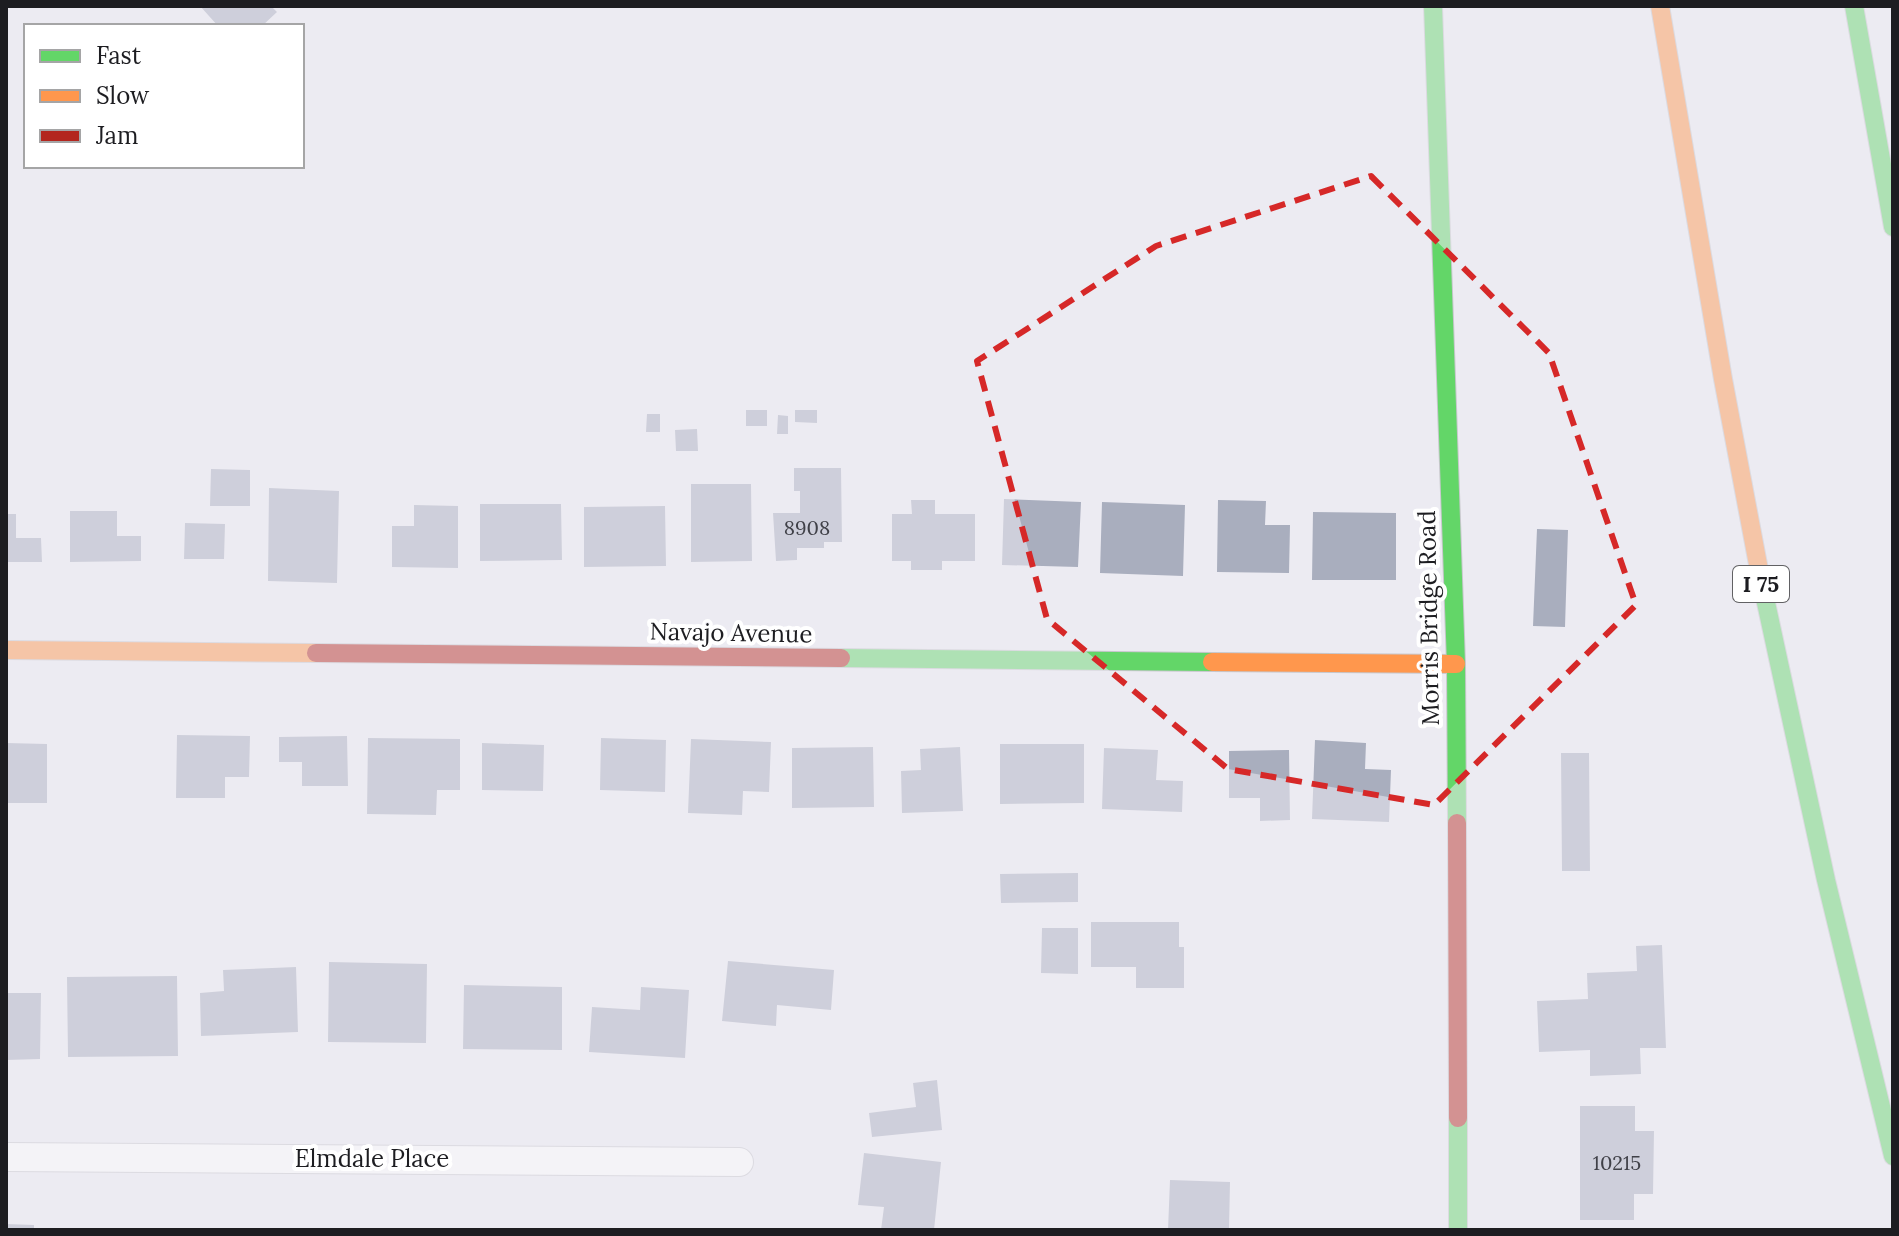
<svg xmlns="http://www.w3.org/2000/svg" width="1899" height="1236" font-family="Lora,serif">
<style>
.building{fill:#a9aebe}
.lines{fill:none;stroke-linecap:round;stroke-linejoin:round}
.street-casing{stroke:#c7c7cc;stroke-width:30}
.fast-casing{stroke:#c7c7cc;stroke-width:20}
.slow-casing{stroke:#c7c7cc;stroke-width:20}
.jam-casing{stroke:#c7c7cc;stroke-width:20}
.street{stroke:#fcfcfd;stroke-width:28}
.fast{stroke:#63d668;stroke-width:18}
.slow{stroke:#ff974d;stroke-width:18}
.jam{stroke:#b3261e;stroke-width:18}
.marked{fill:none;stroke:#d62828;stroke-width:6;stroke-dasharray:16 10;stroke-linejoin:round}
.labels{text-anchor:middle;stroke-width:8;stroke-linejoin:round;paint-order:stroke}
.number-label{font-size:20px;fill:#404148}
.shield{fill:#fff;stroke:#616164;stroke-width:2}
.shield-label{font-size:22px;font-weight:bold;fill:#1d1d21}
.street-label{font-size:24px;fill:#1d1d21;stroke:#fff}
</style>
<rect width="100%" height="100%" fill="#ecebf2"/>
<path class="building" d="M200 6H271L277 12 262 26H218Z
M746 410H767V426H746Z
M795 410H817V423L795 422Z
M647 414H660V432H646Z
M778 415 788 416V434H777Z
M697 429 698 451H676L675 430Z
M794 468H841L842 542H824V548H797V560L776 561 773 513H800V491H794Z
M211 469 250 470V506H210Z
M691 484H751L752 561 691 562Z
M269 488 339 491 337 583 268 581Z
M1004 499 1081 502 1078 567 1002 565Z
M911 500H935V514H975V561H942V570H911V561H892V514H912Z
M1218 500 1266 501 1265 525H1290L1289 573 1217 572Z
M1102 502 1185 505 1183 576 1100 573Z
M480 504H561L562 560 480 561Z
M414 505 458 506V568L392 567V526H414Z
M665 506 666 566 584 567V507Z
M70 511H117V536H141V561L70 562Z
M1313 512 1396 513V580H1312Z
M6 514H16V538H41L42 562H6Z
M185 523 225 524 224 559H184Z
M1537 529 1568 530 1565 627 1533 626Z
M177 735 250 736 249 777H225V798H176Z
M347 736 348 786H302V762H279V737Z
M368 738 460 739V790H437L436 815 367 814Z
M601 738 666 740 665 792 600 790Z
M691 739 771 742 769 792 743 791 742 815 688 813Z
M1315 740 1366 743 1365 769 1391 770 1389 822 1312 819Z
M6 743 47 744V803H6Z
M482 743 544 745 543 791 482 790Z
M1000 744H1084V803L1000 804Z
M873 747 874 807 792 808V748Z
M960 747 963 811 902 813 901 771 921 770 920 749Z
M1104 748 1158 750 1156 780 1183 781 1182 812 1102 809Z
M1289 750 1290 820 1260 821V798H1229V751Z
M1561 753H1589L1590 871H1562Z
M1078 873V902L1001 903 1000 874Z
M1091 922H1179V947H1184V988H1136V967H1091Z
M1042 928H1078V974L1041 973Z
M1662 945 1666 1048H1640L1641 1074 1590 1076V1050L1539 1052 1537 1001 1588 999 1587 973 1637 971 1636 946Z
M728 961 834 970 831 1010 777 1005 776 1026 722 1021Z
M329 962 427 964 426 1043 328 1042Z
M296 967 298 1032 201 1036 200 993 224 991 223 970Z
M177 976 178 1056 68 1057 67 977Z
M464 985 562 987V1050L463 1049Z
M641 987 689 990 685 1058 589 1052 592 1007 640 1010Z
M6 993H41L40 1059 6 1060Z
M937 1080 942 1130 872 1137 869 1113 916 1107 913 1083Z
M1580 1106H1635V1131H1654L1653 1194H1634V1220H1580Z
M864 1153 941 1162 934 1230H881L884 1207 858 1205Z
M1170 1180 1230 1182 1229 1230H1168Z
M6 1224 34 1225V1230H6Z"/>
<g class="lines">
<defs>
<path id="street" d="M6 1157 739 1162"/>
<path id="fast" d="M1433 6 1456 664 1457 823
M1854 6 1893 227
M1760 575 1826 880 1893 1156
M841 658 1212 662
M1458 1118V1230"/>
<path id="slow" d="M1660 6 1723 379 1760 575
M6 650 316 653
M1212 662 1456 664"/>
<path id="jam" d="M316 653 841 658
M1457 823 1458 1118"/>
</defs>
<use href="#street" class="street-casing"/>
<use href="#fast" class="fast-casing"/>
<use href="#slow" class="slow-casing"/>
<use href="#jam" class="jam-casing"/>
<use href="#street" class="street"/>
<use href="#fast" class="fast"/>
<use href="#slow" class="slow"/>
<use href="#jam" class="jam"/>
</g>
<path d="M0 0H1899V1236H0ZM1371 176 1549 353 1636 605 1434 805 1228 769 1047 619 977 361 1156 246Z" fill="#ecebf2" fill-opacity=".55" fill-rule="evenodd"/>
<path class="marked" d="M1371 176 1549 353 1636 605 1434 805 1228 769 1047 619 977 361 1156 246Z"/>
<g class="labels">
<g class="number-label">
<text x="807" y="535">8908</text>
<text x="1617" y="1170">10215</text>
</g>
<rect class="shield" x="1733" y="566" width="56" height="36" rx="6"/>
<g class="shield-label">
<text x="1761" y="592">I 75</text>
</g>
<g class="street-label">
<text transform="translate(1429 618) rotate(-91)" y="8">Morris Bridge Road</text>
<text transform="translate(731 633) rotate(1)" y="8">Navajo Avenue</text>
<text x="372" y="1167">Elmdale Place</text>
</g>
</g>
<rect width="1899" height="1236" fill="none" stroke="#1d1d21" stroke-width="16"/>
<rect x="24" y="24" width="280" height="144" fill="#ffffff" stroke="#a5a5a6" stroke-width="2"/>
<rect x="40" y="50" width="40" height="12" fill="#63d668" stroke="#a5a5a6" stroke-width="2"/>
<text x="96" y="64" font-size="24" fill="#1d1d21">Fast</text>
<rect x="40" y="90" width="40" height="12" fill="#ff974d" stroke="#a5a5a6" stroke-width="2"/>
<text x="96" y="104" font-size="24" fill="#1d1d21">Slow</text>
<rect x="40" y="130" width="40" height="12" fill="#b3261e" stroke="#a5a5a6" stroke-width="2"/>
<text x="96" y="144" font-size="24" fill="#1d1d21">Jam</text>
</svg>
